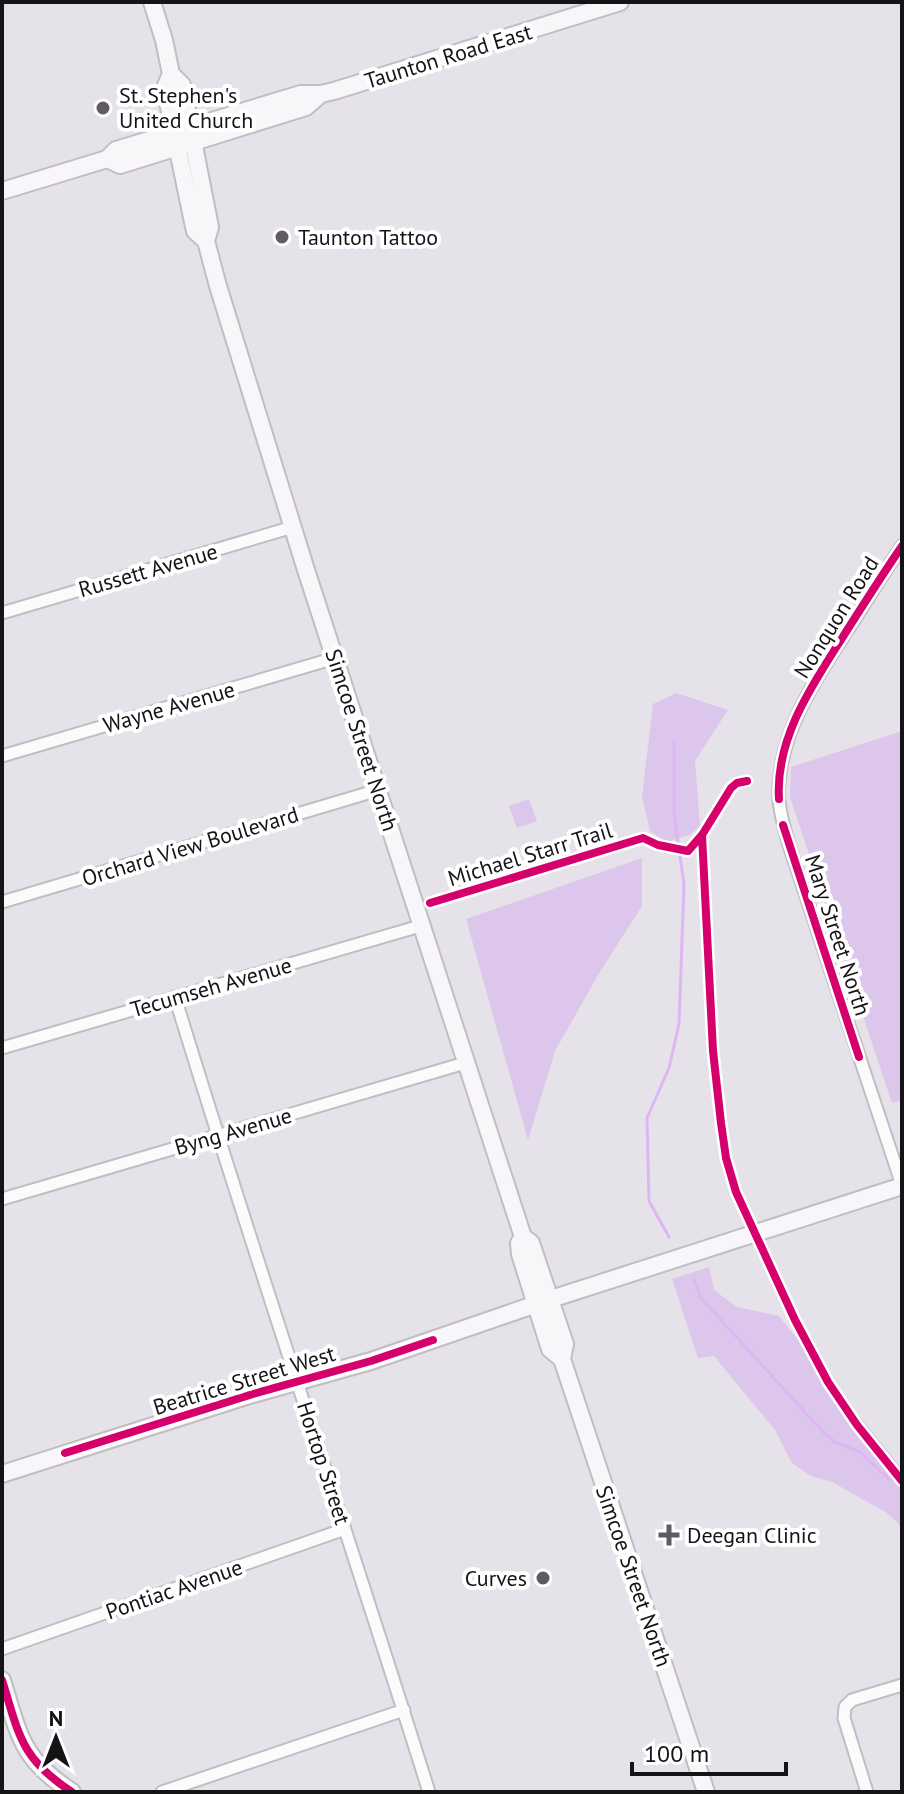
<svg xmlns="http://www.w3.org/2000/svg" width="904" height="1794" font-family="'PT Sans',sans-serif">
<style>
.green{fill:#dcc6eb}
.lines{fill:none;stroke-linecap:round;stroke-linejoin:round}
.stream{stroke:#dcb7f3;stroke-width:3}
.street-casing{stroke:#c1bec3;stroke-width:15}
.secondary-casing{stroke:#c1bec3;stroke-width:20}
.street{stroke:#fbfbfc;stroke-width:11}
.secondary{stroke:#f8f6f9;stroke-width:16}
.cycleway-casing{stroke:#fff;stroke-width:13}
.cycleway{stroke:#d6006c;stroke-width:8}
.poi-dot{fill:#5f5b60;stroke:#fff;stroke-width:3}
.labels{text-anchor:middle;stroke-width:8;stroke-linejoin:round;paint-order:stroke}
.street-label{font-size:22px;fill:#161317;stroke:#fff}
.poi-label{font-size:22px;fill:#161317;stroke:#fff;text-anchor:start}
</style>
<rect width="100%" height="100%" fill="#e6e2e9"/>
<path class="green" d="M676 693 728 710 695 761 700 826 689 835 667 842 650 831 642 797 653 704Z
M902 731V1100L892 1103 790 797 791 767Z
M529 799 537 821 517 828 509 806Z
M642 858V906L598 975 555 1051 528 1140 466 919Z
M709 1267 714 1290 737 1307 779 1316 902 1469V1527L887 1513 832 1482 811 1476 792 1463 775 1430 714 1356 698 1358 672 1279Z"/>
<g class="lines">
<path class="stream" d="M669 1237 649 1201 647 1118 669 1068 679 1024 684 884 674 814V743
M694 1279 701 1298 822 1431 835 1442 860 1452 890 1480H896"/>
<defs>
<path id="street" d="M902 546C882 575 864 605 845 634 815 680 782 729 779 785 777 805 784 826 789 845L902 1185
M2 613 293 527
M2 756 335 658
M2 902 378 790
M175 997C256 1263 346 1527 429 1792
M2 1048 420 926
M2 1199 465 1063
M2 1649 345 1529
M162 1792 404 1710
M867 1792 844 1718 845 1707 852 1700 902 1685"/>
<path id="secondary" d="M152 2 164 40 171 74 165 88 193 222 195 231 206 241 218 286 306 570 523 1237 531 1243 565 1344 562 1359 706 1792
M171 74 182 85 210 227 206 241
M107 159 120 165 306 107 321 94
M2 191 107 159 116 150 301 94H321L334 91 620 2
M523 1237 519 1243 520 1254 550 1349 562 1359
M2 1474 253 1394 371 1361 551 1299 902 1186
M2 1680C19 1735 21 1759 72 1792"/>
</defs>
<use href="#street" class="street-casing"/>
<use href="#secondary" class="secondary-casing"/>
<use href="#street" class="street"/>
<use href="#secondary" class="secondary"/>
<defs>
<path id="cycleway" d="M779 799C775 738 813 684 844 635 863 605 882 575 902 546
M783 825 859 1057
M702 835 713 1051 721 1123 726 1158 736 1192 795 1320 828 1382 857 1425 902 1481
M430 903 643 838 658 845 688 851 702 835 731 788 737 783 747 781
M65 1453 253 1394 371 1361 433 1340
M2 1680C19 1735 21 1759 72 1792"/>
</defs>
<use href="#cycleway" class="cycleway-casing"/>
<use href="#cycleway" class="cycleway"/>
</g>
<g class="poi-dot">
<circle cx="103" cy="108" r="8"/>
<circle cx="282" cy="237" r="8"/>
<path d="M665 1523h8v8h8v8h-8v8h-8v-8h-8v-8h8z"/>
<circle cx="543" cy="1578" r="8"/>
</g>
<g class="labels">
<g class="street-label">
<text transform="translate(448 56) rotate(-17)" y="8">Taunton Road East</text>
<text transform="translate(148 570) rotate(-16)" y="8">Russett Avenue</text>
<text transform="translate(836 617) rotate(-58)" y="8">Nonquon Road</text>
<text transform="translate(169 707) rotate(-16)" y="8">Wayne Avenue</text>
<text transform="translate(362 740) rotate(72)" y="8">Simcoe Street North</text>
<text transform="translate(190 846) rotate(-17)" y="8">Orchard View Boulevard</text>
<text transform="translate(530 854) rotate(-17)" y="8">Michael Starr Trail</text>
<text transform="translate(838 935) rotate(72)" y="8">Mary Street North</text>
<text transform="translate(211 987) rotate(-16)" y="8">Tecumseh Avenue</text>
<text transform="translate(233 1131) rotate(-16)" y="8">Byng Avenue</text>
<text transform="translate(244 1380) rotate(-17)" y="8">Beatrice Street West</text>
<text transform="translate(324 1463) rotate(72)" y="8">Hortop Street</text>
<text transform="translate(634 1576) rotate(71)" y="8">Simcoe Street North</text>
<text transform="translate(174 1589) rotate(-19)" y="8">Pontiac Avenue</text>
</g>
<g class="poi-label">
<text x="119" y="103">St. Stephen's<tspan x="119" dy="25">United Church</tspan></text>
<text x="298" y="245">Taunton Tattoo</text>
<text x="687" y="1543">Deegan Clinic</text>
<text x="527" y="1586" text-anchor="end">Curves</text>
</g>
</g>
<rect width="904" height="1794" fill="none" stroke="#161317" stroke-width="8"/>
<g transform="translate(56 1738)" stroke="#ffffff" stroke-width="6" paint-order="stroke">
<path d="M0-6L14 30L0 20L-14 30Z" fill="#161317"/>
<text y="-12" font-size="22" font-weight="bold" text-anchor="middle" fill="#161317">N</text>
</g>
<path d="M632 1762v12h154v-12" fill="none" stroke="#161317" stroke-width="4"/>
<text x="644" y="1762" font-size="24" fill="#161317" stroke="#ffffff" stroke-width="6" paint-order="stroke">100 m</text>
</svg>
